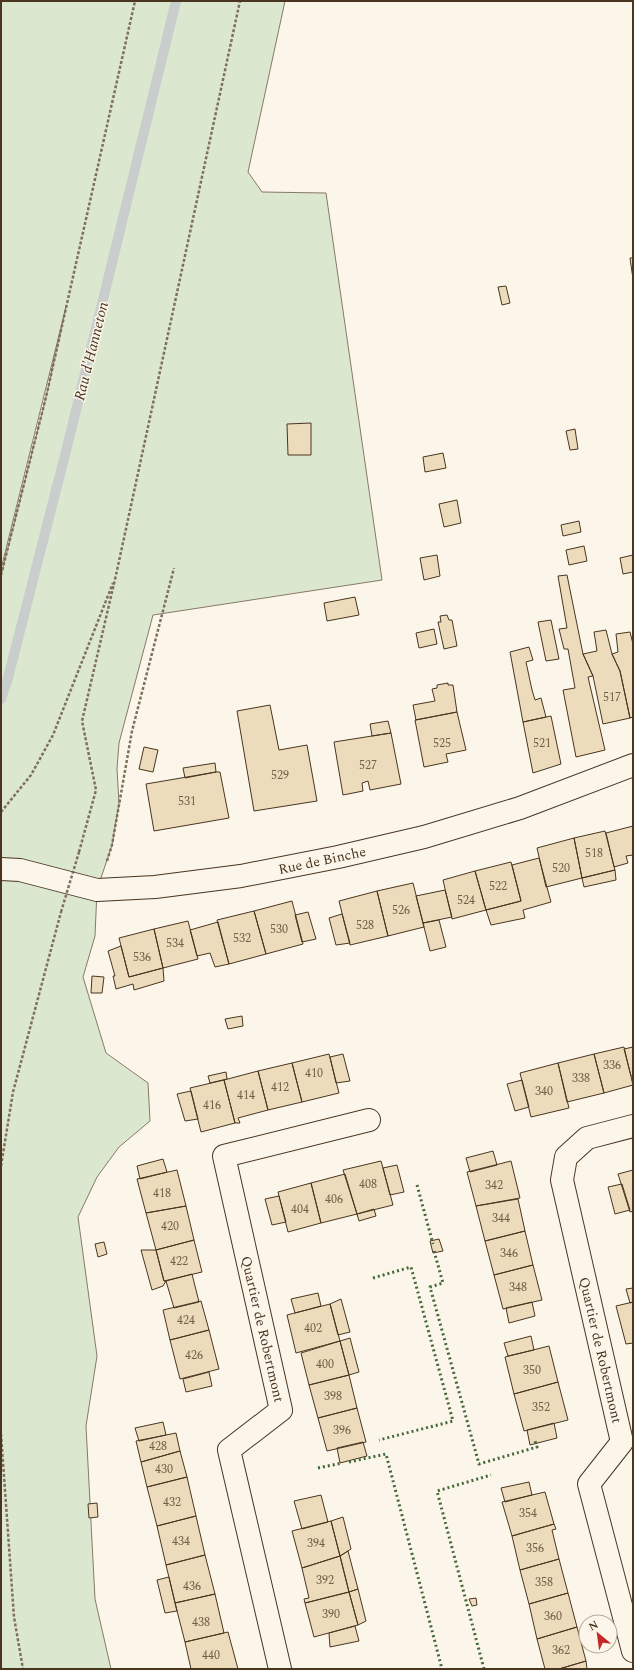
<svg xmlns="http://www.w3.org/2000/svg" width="634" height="1670" font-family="Spectral,serif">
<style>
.green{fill:#dce7d0;stroke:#887966}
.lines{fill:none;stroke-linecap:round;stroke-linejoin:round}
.stream{stroke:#c9cecd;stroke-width:10}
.building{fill:#ecdcbc;stroke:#4a3520}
.minor-casing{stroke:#4a3520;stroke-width:24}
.path{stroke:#7f6f5c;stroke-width:2.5;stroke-dasharray:3 2;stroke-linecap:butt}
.minor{stroke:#fbf6e9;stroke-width:22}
.path-bridge{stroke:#7f6f5c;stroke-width:2.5;stroke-dasharray:3 2;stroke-linecap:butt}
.hedge{stroke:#436837;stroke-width:3;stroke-dasharray:2 3;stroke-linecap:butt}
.labels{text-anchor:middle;stroke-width:3;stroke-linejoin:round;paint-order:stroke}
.number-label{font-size:12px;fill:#725f47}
.street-label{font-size:14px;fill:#4a3520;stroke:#fbf6e9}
.water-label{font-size:15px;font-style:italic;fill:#4a3520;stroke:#fbf6e9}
</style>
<rect width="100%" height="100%" fill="#fbf6e9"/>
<path class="green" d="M1 1H285L248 172 262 192 326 193 382 580 153 615 119 743 117 769 119 803 112 845 97 890 95 936 83 977 106 1053 148 1083 150 1121 119 1147 97 1177 78 1217 97 1356 86 1426 95 1599 111 1669H1V575L46 397 66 307 1 569Z"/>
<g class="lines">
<path class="stream" d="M1 699 8 678 67 447 176 1"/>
</g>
<path class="building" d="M630 258H633V279Z
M506 286 510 303 502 305 498 287Z
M311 423V455H288L287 424Z
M575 429 578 449 570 450 566 431Z
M443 453 446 468 425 472 423 457Z
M457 500 461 523 444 527 439 504Z
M579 521 581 532 563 536 561 525Z
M584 546 587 561 569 565 566 550Z
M437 555 440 576 424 580 420 558Z
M633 555V572L623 574 620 558Z
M567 575 583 654 593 676 588 677 605 750 576 757 563 690 575 688 568 649H564L559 629 567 628 558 576Z
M355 597 359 615 327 621 324 603Z
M447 615 449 620H452L457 646 444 649 438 622H441L440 616Z
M551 620 559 659 546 661 538 622Z
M434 629 437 644 419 648 416 633Z
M606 630 612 654 620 671 630 718 603 724 593 676 583 654 597 651 594 632Z
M630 632 633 644V717L630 718 620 671 612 654 618 652 616 634Z
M529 647 533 660 526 662 532 690 535 700 541 698 546 717 523 722 510 652Z
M448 683V685H453L457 712 416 720 413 705 435 701 432 689 437 688V685Z
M270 705 279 750 307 745 317 801 254 811 237 711Z
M457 712 466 750 446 754 448 762 424 767 415 720Z
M551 716 561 764 533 773 523 722Z
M388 721 391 733 372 736 370 724Z
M391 733 401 784 370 790 368 781 362 783 363 791 343 795 334 742Z
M144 747 158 750 153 772 139 769Z
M215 763 216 772 185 778 183 768Z
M216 772H220L229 818 154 831 146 784Z
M633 826V855L626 856 628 863 614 867 606 833Z
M605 831 615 870 582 878 574 838Z
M574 838 582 878 546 887 537 848Z
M539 858 551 902 523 910 525 918 491 925 486 910 521 901 512 865Z
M511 862 521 901 486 910 475 871Z
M615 870 616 880 584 887 582 878Z
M475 871 486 910 452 919 443 880Z
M413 883 424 927 388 936 377 891Z
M445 890 452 917 423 923 416 896Z
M377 891 388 936 350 945 339 901Z
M292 901 303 944 266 954 254 911Z
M254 911 266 954 229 964 217 920Z
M308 912 316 939 302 942 295 915Z
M342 914 350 943 336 945 329 918Z
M439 920 446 947 430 951 423 923Z
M188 921 198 959 163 968 154 929Z
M218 922 229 964 215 967 210 953 197 956 190 930Z
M154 929 163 968 129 977 119 938Z
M121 946 129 977 163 968 164 981 134 990 133 984 116 989 113 976H115L108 951Z
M92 976 104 977 102 993H91Z
M242 1016 243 1026 228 1029 225 1019Z
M624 1047 633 1085 604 1093 594 1054Z
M633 1047V1076H631L624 1049Z
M329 1054 339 1093 302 1102 292 1063Z
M343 1054 350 1081 336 1083 330 1057Z
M594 1054 604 1093 567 1102 558 1063Z
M292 1063 302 1102 268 1110 258 1071Z
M558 1063 569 1108 531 1117 520 1073Z
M258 1071 268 1110 238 1118 240 1123H235L224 1080Z
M226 1072 227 1079 210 1083 208 1076Z
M224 1080 235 1123 201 1132 190 1088Z
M522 1080 529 1107 515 1111 507 1084Z
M191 1091 198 1119 185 1121 177 1094Z
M493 1151 497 1165 470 1172 466 1158Z
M163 1159 167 1172 140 1179 137 1166Z
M381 1161 393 1205 357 1214 343 1170Z
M511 1161 520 1198 476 1206 467 1172Z
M397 1165 404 1192 390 1195 383 1168Z
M177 1170 186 1206 146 1213 137 1179Z
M633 1170V1211L630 1212 618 1174Z
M345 1174 357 1214 321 1223 311 1183Z
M311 1183 321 1223 288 1232 278 1192Z
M622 1184 630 1210 615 1214 608 1187Z
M279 1196 286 1222 272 1225 265 1199Z
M518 1199 525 1231 485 1241 476 1206Z
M186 1206 194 1240 156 1250 146 1213Z
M374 1209 376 1216 359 1221 357 1214Z
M525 1231 533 1265 494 1275 485 1241Z
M439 1239 443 1251 433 1253 430 1241Z
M194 1240 202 1272 164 1281 156 1250Z
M104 1242 107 1254 98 1257 95 1244Z
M141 1250H156L164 1281H166L163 1286 152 1290Z
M533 1265 542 1300 503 1309 494 1275Z
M192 1274 199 1302 174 1308 166 1281Z
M633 1288V1302L630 1303 626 1289Z
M318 1293 321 1306 295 1313 291 1299Z
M341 1299 350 1332 338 1335 330 1304Z
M201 1301 209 1330 170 1340 163 1310Z
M532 1302 535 1316 509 1323 506 1308Z
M633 1302V1343L626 1344 616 1306Z
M330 1304 340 1341 296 1353 287 1315Z
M209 1330 219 1369 180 1379 170 1340Z
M531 1336 534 1350 508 1356 504 1343Z
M350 1338 359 1372 349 1375 340 1341Z
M340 1341 349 1375 309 1385 301 1353Z
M549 1346 558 1382 514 1394 505 1357Z
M209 1372 212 1386 186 1392 183 1379Z
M349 1375 357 1408 318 1418 309 1385Z
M558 1382 568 1420 524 1431 514 1394Z
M357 1408 366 1442 327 1451 318 1418Z
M163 1422 166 1435 139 1441 135 1428Z
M554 1423 557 1438 530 1445 527 1430Z
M176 1433 180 1451 141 1462 136 1441Z
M363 1442 367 1456 340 1463 337 1448Z
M180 1451 187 1477 147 1487 141 1462Z
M187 1477 196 1516 157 1526 147 1487Z
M529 1482 532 1495 505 1502 501 1488Z
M545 1492 554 1524 512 1536 502 1502Z
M321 1495 328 1522 302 1529 294 1501Z
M97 1503 98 1517 89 1518 88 1504Z
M196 1516 205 1555 166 1565 157 1526Z
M343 1517 351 1549 340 1556 331 1521Z
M331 1521 340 1556 302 1568 292 1531Z
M554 1524 556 1529 552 1530 559 1559 520 1570 512 1536Z
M348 1551 358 1589 349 1592 340 1556Z
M205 1555 215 1594 175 1603 166 1565Z
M340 1556 349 1592 305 1603 304 1599 309 1598 302 1568Z
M559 1559 568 1593 529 1604 520 1570Z
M169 1577 177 1611 165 1613 157 1580Z
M358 1589 366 1621 358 1625 349 1592Z
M349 1592 358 1625 314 1637 305 1603Z
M568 1593 577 1627 537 1639 529 1604Z
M215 1594 224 1633 185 1642 175 1603Z
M476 1598 477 1605 472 1606 469 1599Z
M355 1626 359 1641 330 1647 329 1633Z
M577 1627 586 1661 559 1669H545L537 1639Z
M228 1632 238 1669H191L185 1642Z
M586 1661 587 1669H559Z"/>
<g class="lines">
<defs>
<path id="minor" d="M1 869 20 870 97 890 155 887 241 876 338 857 424 837 520 808 633 765
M633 1126 587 1138 566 1157 562 1180 622 1442 589 1484 633 1651
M280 1669 229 1450 281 1410 224 1156 369 1120"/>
</defs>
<use href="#minor" class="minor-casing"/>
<path class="path" d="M1 575 46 397 135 1
M1 812 31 775 53 735 113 583
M79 852 96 790 82 721 116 575 240 1
M107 861 112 845 132 731 174 568
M1 1166 13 1092 61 912
M1 1434 14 1617 23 1669"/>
<use href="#minor" class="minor"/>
<path class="path-bridge" d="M61 912 79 852"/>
<path class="hedge" d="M417 1185 433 1244
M434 1251 443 1283 430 1287 479 1464 537 1447 535 1441
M373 1278 411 1267 453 1421 379 1440
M349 1462 386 1454 442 1669
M318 1468 342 1463
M484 1669 437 1491 491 1475"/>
</g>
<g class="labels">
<g class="number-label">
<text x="612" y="701">517</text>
<text x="442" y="747">525</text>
<text x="542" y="747">521</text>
<text x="368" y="769">527</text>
<text x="280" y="779">529</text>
<text x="187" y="805">531</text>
<text x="594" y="857">518</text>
<text x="561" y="872">520</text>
<text x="498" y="890">522</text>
<text x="466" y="904">524</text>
<text x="401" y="914">526</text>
<text x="365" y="929">528</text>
<text x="279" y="933">530</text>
<text x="242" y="942">532</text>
<text x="175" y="947">534</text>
<text x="142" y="961">536</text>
<text x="612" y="1069">336</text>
<text x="314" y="1077">410</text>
<text x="581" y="1082">338</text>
<text x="280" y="1091">412</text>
<text x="544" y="1095">340</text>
<text x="246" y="1099">414</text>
<text x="212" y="1109">416</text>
<text x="368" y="1188">408</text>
<text x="494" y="1189">342</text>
<text x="162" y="1197">418</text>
<text x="334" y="1203">406</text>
<text x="300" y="1213">404</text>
<text x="501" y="1222">344</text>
<text x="170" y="1230">420</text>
<text x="509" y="1257">346</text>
<text x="179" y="1265">422</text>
<text x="518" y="1291">348</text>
<text x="186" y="1324">424</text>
<text x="313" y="1332">402</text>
<text x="194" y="1359">426</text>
<text x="325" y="1368">400</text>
<text x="532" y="1374">350</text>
<text x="333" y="1400">398</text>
<text x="541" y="1411">352</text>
<text x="342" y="1434">396</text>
<text x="158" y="1450">428</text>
<text x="164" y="1473">430</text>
<text x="172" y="1506">432</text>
<text x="528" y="1517">354</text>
<text x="181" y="1545">434</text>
<text x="316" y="1547">394</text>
<text x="535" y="1552">356</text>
<text x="325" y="1584">392</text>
<text x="544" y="1586">358</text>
<text x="192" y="1590">436</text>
<text x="331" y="1618">390</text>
<text x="553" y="1620">360</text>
<text x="201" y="1626">438</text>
<text x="561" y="1654">362</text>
<text x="211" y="1659">440</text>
</g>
<g class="street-label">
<text transform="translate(322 860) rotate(-12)" y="5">Rue de Binche</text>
<text transform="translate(263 1329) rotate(77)" y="5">Quartier de Robertmont</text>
<text transform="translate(601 1350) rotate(77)" y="5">Quartier de Robertmont</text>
</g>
<g class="water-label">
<text transform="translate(91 351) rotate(-76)" y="5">Rau d'Hanneton</text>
</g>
</g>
<rect width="634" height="1670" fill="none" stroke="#4a3520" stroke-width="4"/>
<g transform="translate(598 1634) rotate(331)"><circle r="19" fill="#fbf6e9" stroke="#b4a999"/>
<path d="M0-3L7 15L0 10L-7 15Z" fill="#c62828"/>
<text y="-6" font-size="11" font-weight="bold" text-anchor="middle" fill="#4a3520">N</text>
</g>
</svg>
